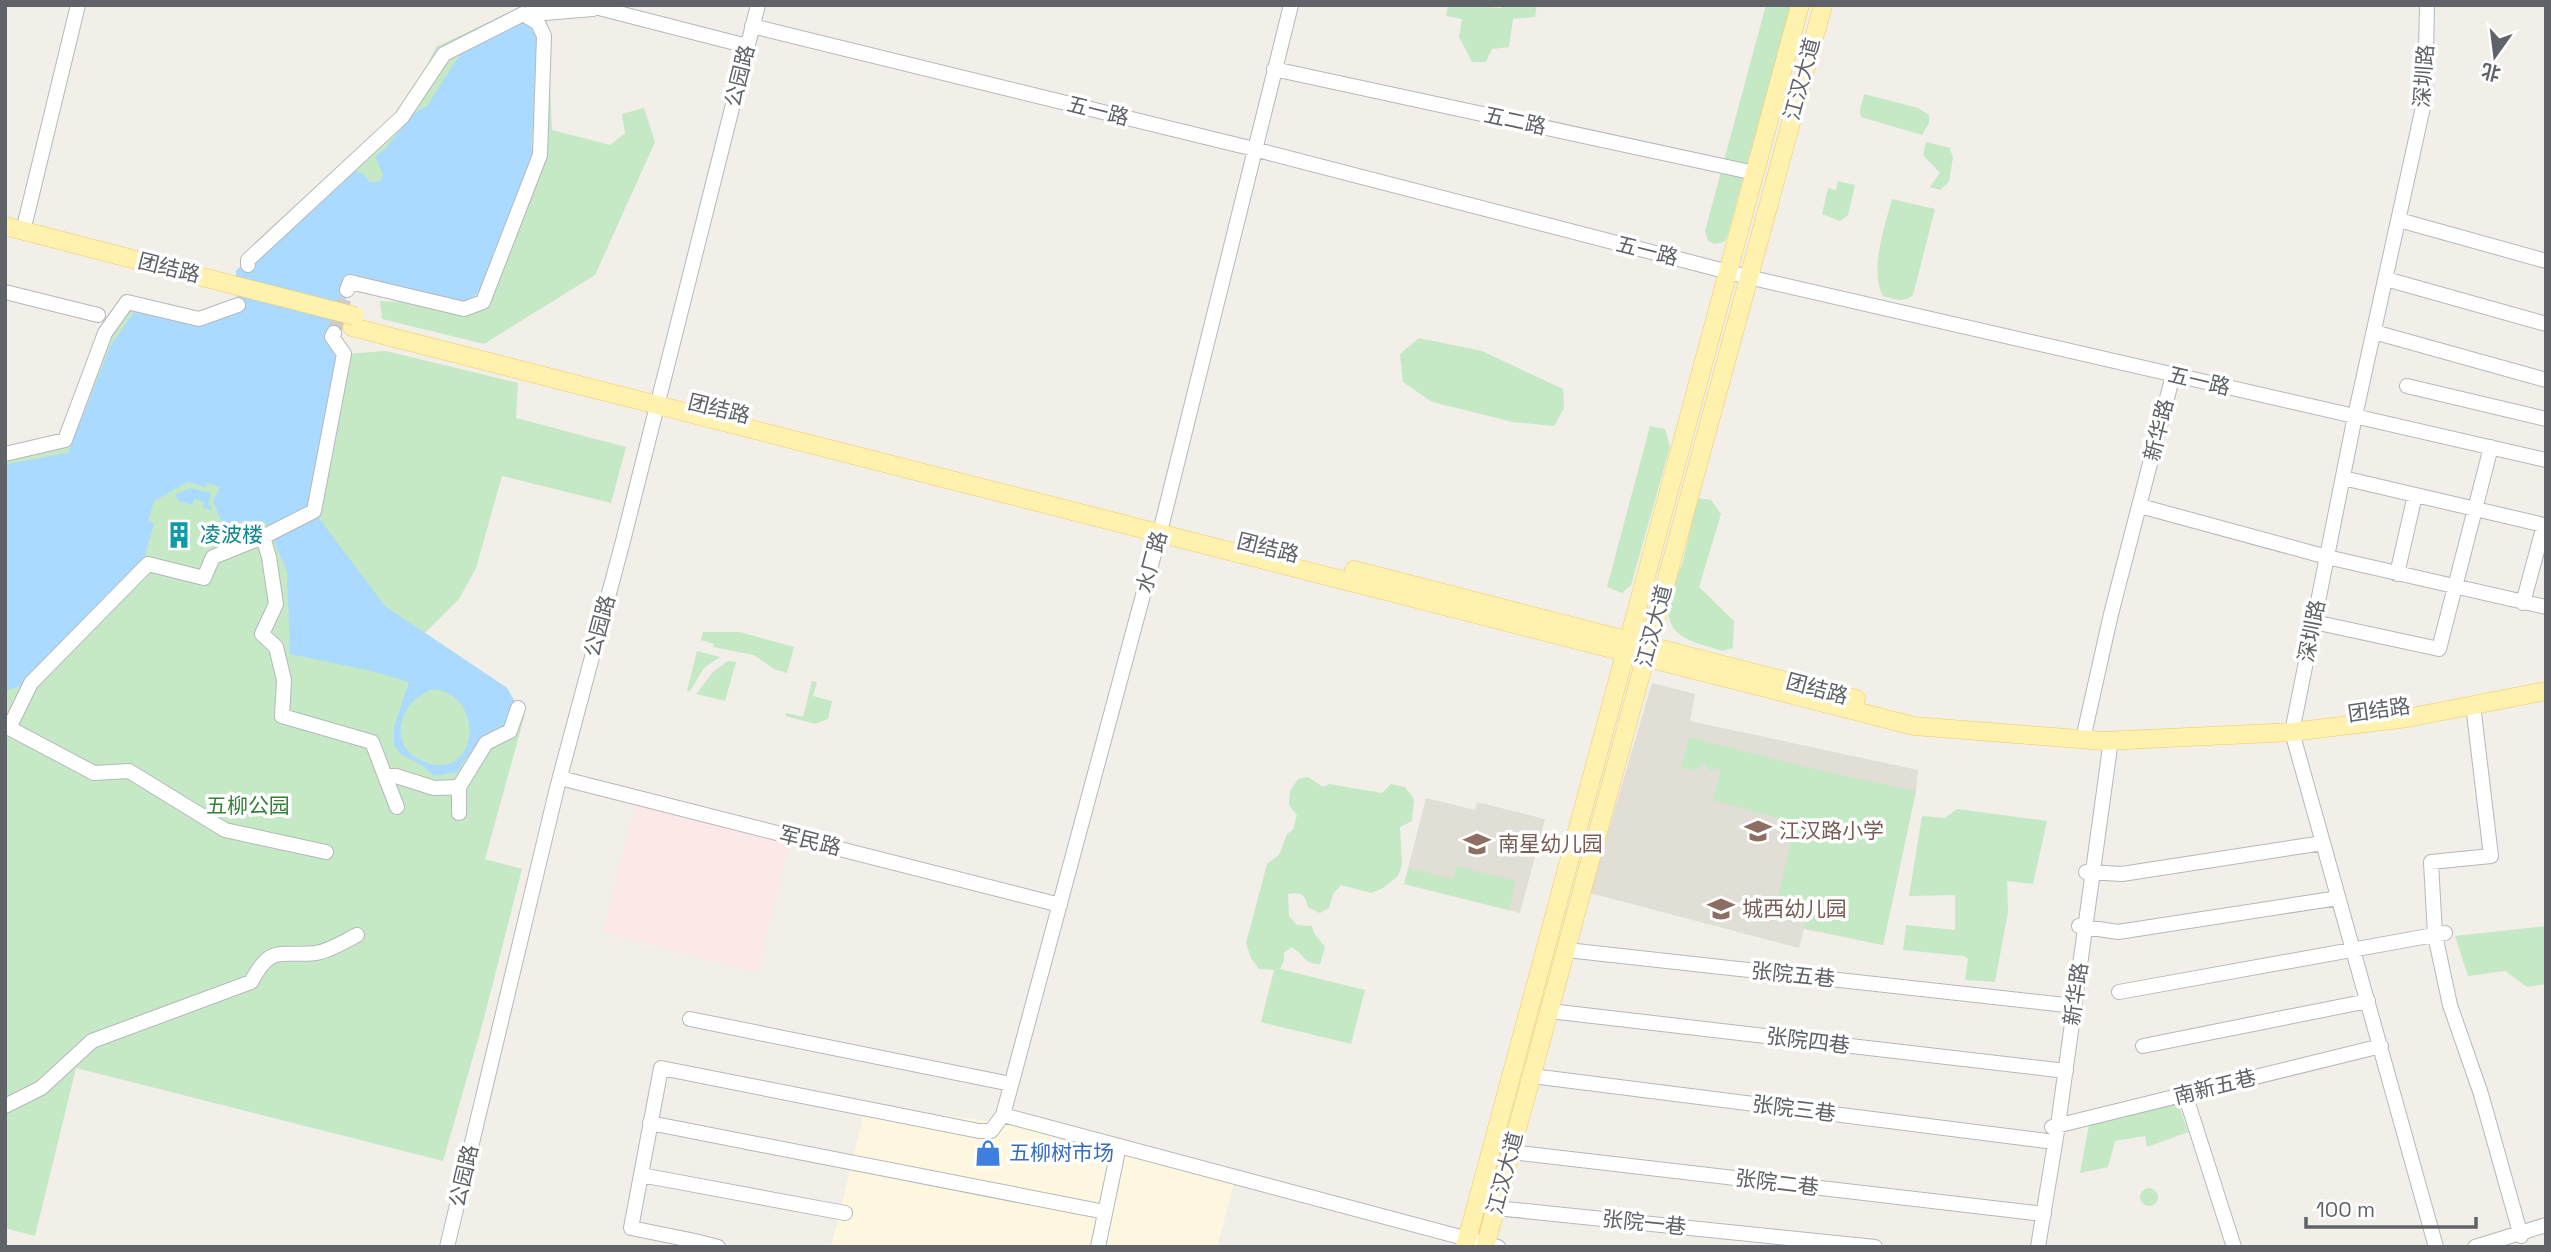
<svg xmlns="http://www.w3.org/2000/svg" width="2551" height="1252" font-family="'Space Grotesk','Noto Sans SC',sans-serif">
<style>
.commercial{fill:#fef7e0}
.education{fill:#e1ded6}
.medical{fill:#fce8e6}
.green{fill:#c5e8c5}
.water{fill:#aadaff;fill-rule:evenodd}
.lines{fill:none;stroke-linecap:round;stroke-linejoin:round}
.minor-tunnel{stroke:#ccccc8;stroke-width:14;stroke-dasharray:14 7;stroke-linecap:butt}
.minor-casing{stroke:#b5b8bc;stroke-width:16}
.major-casing{stroke:#f2c960;stroke-width:19}
.minor{stroke:#fff;stroke-width:14}
.major{stroke:#fff2af;stroke-width:18}
.major-bridge-casing{stroke:#f2c960;stroke-width:19;stroke-linecap:butt}
.major-bridge{stroke:#fff2af;stroke-width:18}
.labels{text-anchor:middle;stroke-width:7;stroke-linejoin:round;paint-order:stroke}
.street-label{font-size:21px;fill:#5f6368;stroke:#fff}
.culture-label{font-size:21px;fill:#0d838f;stroke:#fff;text-anchor:start}
.park-label{font-size:21px;fill:#348238;stroke:#fff}
.education-label{font-size:21px;fill:#785e54;stroke:#fff;text-anchor:start}
.shop-label{font-size:21px;fill:#366cbe;stroke:#fff;text-anchor:start}
</style>
<rect width="100%" height="100%" fill="#f1efe8"/>
<path class="commercial" d="M866 1106 1008 1123 1234 1183 1217 1247H831Z"/>
<path class="education" d="M1652 683 1695 694 1690 721 1918 770 1916 791 1883 945 1804 929 1799 948 1590 893Z
M1426 798 1475 810 1477 802 1545 819 1520 913 1404 884Z"/>
<path class="medical" d="M636 802 790 841 757 972 603 932Z"/>
<path class="green" d="M1448 5 1502 8 1503 5H1537L1535 17 1513 19 1509 47 1492 49 1486 62H1472L1459 37 1462 19 1446 16Z
M1766 5H1791L1727 237 1724 242 1714 244 1708 241 1705 231Z
M518 8 547 15 552 130 610 145 625 133 622 114 644 108 655 142 595 275 484 344 382 319 380 301 448 305 350 287 333 337 344 354 386 351 518 383 516 418 626 447 611 503 502 476 476 568 459 599 425 633 507 688 524 718 485 859 522 869 483 1022 443 1161 76 1068 35 1236 5 1228V458L65 440 105 333 128 308 211 321 237 305 236 271 402 117 436 47Z
M1864 94 1918 108 1929 115V123L1922 135 1861 117 1860 110Z
M1926 142 1951 148 1950 150 1953 157 1949 182 1940 190 1930 187 1940 173 1923 155Z
M1838 181 1855 185 1848 215 1840 221 1822 214 1828 188 1836 190Z
M1892 199 1935 209 1913 295C1904 303 1894 299 1883 296 1869 270 1885 226 1892 199Z
M1419 338 1482 351 1563 389 1564 408 1554 426 1513 422 1432 402 1403 382 1400 354Z
M1650 426 1665 429 1670 447 1631 585 1622 593 1607 587Z
M1697 498 1711 500 1721 514 1699 587 1734 621 1733 648 1723 651C1708 646 1684 642 1674 629 1658 605 1679 579 1684 557 1689 537 1692 518 1697 498Z
M703 632H739L794 647 787 673 774 669 754 655 713 647 714 644 701 640Z
M697 651 720 657 704 668 690 691H687Z
M728 661 736 662 725 701 696 694 713 672Z
M812 681 817 682 813 696 832 701 828 719 815 724 786 716V713L803 717Z
M1689 737 1809 768 1916 791 1883 945 1804 928 1807 912 1776 906 1795 823 1713 800 1721 769 1708 770 1706 761 1696 770 1681 768Z
M1308 777 1323 787 1329 784 1382 793 1391 784 1405 787 1414 799 1412 821 1400 827 1402 865 1398 876 1383 888 1371 893 1341 885 1333 894 1329 908 1320 913 1308 907C1305 894 1301 892 1288 894L1289 916 1297 925 1312 926 1314 933 1325 947 1320 964C1304 965 1304 953 1291 947L1284 953V960L1280 969 1365 990 1351 1044 1261 1022 1274 970 1259 969 1251 958 1246 943 1267 864 1279 855 1287 834 1293 830 1297 815 1289 805 1290 791 1298 779Z
M1957 809 2047 821 2033 884 2007 881 2008 912 1995 982 1965 980 1968 959 1964 956 1903 950 1906 925 1955 930V895L1909 896 1922 816 1945 818Z
M1456 866 1516 881 1509 910 1404 884 1409 868 1453 879Z
M2546 926V984L2527 987 2505 971 2468 976 2455 936Z
M2178 1102 2188 1132 2147 1147 2145 1136 2115 1141 2108 1167 2080 1173 2089 1125Z
M2140 1197a9 9 0 1 1 18 0a9 9 0 1 1-18 0Z"/>
<path class="water" d="M514 22 535 25 538 32V123L533 126 531 141 533 158 484 289 458 306 352 277 333 337 344 354 309 505 385 606 507 688 524 718 481 737C476 751 463 758 458 772L434 776 423 766 401 754 394 745V727L409 682 372 671 290 654 287 571 265 521 222 523 213 501 220 487 207 483 206 487 188 482 154 501 148 521 154 523 143 563 31 683 5 691 7 464 68 453 110 347 136 309 211 321 237 305 236 271 345 168 363 174 370 182H377L382 179 383 174 375 157 385 149 413 114 427 106 463 50ZM432 689C490 693 478 794 415 757 398 747 397 724 407 709 412 700 423 694 432 689Z
M190 488 211 493 208 505 212 506 211 510 203 508 204 502 194 499 192 505 179 501 175 495Z"/>
<g class="lines">
<path class="minor-tunnel" d="M334 333 347 290"/>
<defs>
<path id="minor" d="M533 5 532 14 593 9 597 5
M2427 5 2425 98 2355 416 2292 732 2436 1247
M595 7 747 46
M752 26 1254 149 1748 277 2546 460
M1274 69 1755 173
M2399 220 2546 261
M23 231 78 5
M248 265V260L402 117 444 54 523 14 538 23 544 36 540 155 483 302 464 309 350 282 347 290
M2386 279 2546 324
M5 292 98 315
M2374 332 2546 380
M2407 386 2546 419
M5 454 65 440 105 333 127 302 199 319 238 305
M2343 478 2544 525
M2140 506 2327 557 2546 607
M263 537 269 557 276 604 262 634 276 647 284 680 282 716 372 742 385 776
M2397 574 2415 495
M2523 603 2544 525 2546 526
M2314 622 2439 649 2491 447
M2473 705 2491 856 2431 862 2435 935 2450 1005 2481 1094 2521 1236
M2085 730 2111 614 2173 375
M560 778 1060 905
M459 787 486 743 510 731 518 708
M397 807 385 776H396L434 788 459 787V813
M326 852 225 830 129 771 94 773 9 728 31 683 148 564 204 578 213 557 263 537 314 511 344 354 332 337 334 333
M2086 872 2122 874 2323 843
M2079 926 2118 932 2338 898
M1567 950 2075 1006
M2119 992 2445 933
M1550 1011 2066 1071
M690 1019 1011 1084
M2143 1046 2368 1001
M1532 1076 2055 1142
M2185 1094 2234 1247
M5 1106 41 1088 92 1041 251 982C272 943 279 957 316 953 330 951 345 941 357 935
M1003 1115 1498 1247
M650 1123 1105 1212
M2052 1127 2381 1046
M1511 1152 2044 1214
M641 1175 845 1213
M1496 1208 1875 1247
M695 1241 631 1228 661 1068 979 1131H991L1003 1115 1160 532 1291 5
M447 1247 557 788 623 541 758 5
M693 1247 695 1241 718 1247
M1098 1247 1119 1146
M2038 1247 2058 1125 2111 740
M2475 1247 2546 1225"/>
<path id="major" d="M5 226 202 277
M352 327 1914 726 2104 741 2292 732 2407 718 2546 691
M1354 570 1856 699
M1465 1247 1800 5
M1485 1247 1823 5"/>
</defs>
<use href="#minor" class="minor-casing"/>
<use href="#major" class="major-casing"/>
<use href="#minor" class="minor"/>
<use href="#major" class="major"/>
<defs>
<path id="major-bridge" d="M202 277 355 316"/>
</defs>
<use href="#major-bridge" class="major-bridge-casing"/>
<use href="#major-bridge" class="major-bridge"/>
</g>
<defs>
<symbol id="building-bare" viewBox="-9 -9 18 18"><path d="M-4-6H4V6H1V3H-1V6H-4ZM-2.5-4.3h1.7v1.8h-1.7ZM.8-4.3h1.7v1.8H.8ZM-2.5-1h1.7V.8h-1.7ZM.8-1h1.7V.8H.8Z" fill="#0f9aa8" stroke="#fff" stroke-width="2.5" paint-order="stroke"/></symbol>
<symbol id="school-bare" viewBox="-9 -9 18 18"><path d="M0-5L7-2L0 1L-7-2ZM-4 1L0 2.5L4 1V4Q0 6-4 4Z" fill="#8d6e63" stroke="#fff" stroke-width="2.5" paint-order="stroke"/></symbol>
<symbol id="shop-bare" viewBox="-9 -9 18 18"><path d="M-5-2.5h2.3a2.7 3.5 0 0 1 5.4 0H5L5.5 6h-11ZM-1.5-2.5h3a1.5 2.3 0 0 0-3 0Z" fill="#3f7fe0" stroke="#fff" stroke-width="2.5" paint-order="stroke"/></symbol>
</defs>
<g fill-rule="evenodd">
<use href="#building-bare" x="160" y="516" width="38" height="38"/>
<use href="#school-bare" x="1739" y="812" width="38" height="38"/>
<use href="#school-bare" x="1458" y="825" width="38" height="38"/>
<use href="#school-bare" x="1702" y="890" width="38" height="38"/>
<use href="#shop-bare" x="969" y="1134" width="38" height="38"/>
</g>
<g class="labels">
<g class="street-label">
<text transform="translate(740 76) rotate(-76)" y="7">公园路</text>
<text transform="translate(2424 76) rotate(-86)" y="7">深圳路</text>
<text transform="translate(1802 79) rotate(-75)" y="7">江汉大道</text>
<text transform="translate(1098 111) rotate(14)" y="7">五一路</text>
<text transform="translate(1515 121) rotate(12)" y="7">五二路</text>
<text transform="translate(1647 251) rotate(14)" y="7">五一路</text>
<text transform="translate(169 268) rotate(14)" y="7">团结路</text>
<text transform="translate(2199 381) rotate(13)" y="7">五一路</text>
<text transform="translate(719 409) rotate(14)" y="7">团结路</text>
<text transform="translate(2159 430) rotate(-76)" y="7">新华路</text>
<text transform="translate(1268 548) rotate(14)" y="7">团结路</text>
<text transform="translate(1152 562) rotate(-75)" y="7">水厂路</text>
<text transform="translate(600 626) rotate(-75)" y="7">公园路</text>
<text transform="translate(1654 626) rotate(-75)" y="7">江汉大道</text>
<text transform="translate(2312 631) rotate(-79)" y="7">深圳路</text>
<text transform="translate(1817 689) rotate(15)" y="7">团结路</text>
<text transform="translate(2379 710) rotate(-8)" y="7">团结路</text>
<text transform="translate(810 841) rotate(14)" y="7">军民路</text>
<text transform="translate(1793 975) rotate(6)" y="7">张院五巷</text>
<text transform="translate(2076 994) rotate(-82)" y="7">新华路</text>
<text transform="translate(1808 1041) rotate(7)" y="7">张院四巷</text>
<text transform="translate(2215 1087) rotate(-14)" y="7">南新五巷</text>
<text transform="translate(1794 1109) rotate(7)" y="7">张院三巷</text>
<text transform="translate(1505 1173) rotate(-75)" y="7">江汉大道</text>
<text transform="translate(464 1176) rotate(-77)" y="7">公园路</text>
<text transform="translate(1777 1183) rotate(7)" y="7">张院二巷</text>
<text transform="translate(1644 1223) rotate(6)" y="7">张院一巷</text>
</g>
<g class="culture-label">
<text x="200" y="542">凌波楼</text>
</g>
<g class="park-label">
<text x="248" y="813">五柳公园</text>
</g>
<g class="education-label">
<text x="1779" y="838">江汉路小学</text>
<text x="1498" y="851">南星幼儿园</text>
<text x="1742" y="916">城西幼儿园</text>
</g>
<g class="shop-label">
<text x="1009" y="1160">五柳树市场</text>
</g>
</g>
<rect width="2551" height="1252" fill="none" stroke="#5f6368" stroke-width="14"/>
<g transform="translate(2495 56) rotate(194)" stroke="#ffffff" stroke-width="5" paint-order="stroke">
<path d="M0-5L12 26L0 18L-12 26Z" fill="#5f6368"/>
<text y="-10" font-size="19" font-weight="bold" text-anchor="middle" fill="#5f6368">北</text>
</g>
<path d="M2306 1217v10h170v-10" fill="none" stroke="#5f6368" stroke-width="3.5"/>
<text x="2316" y="1217" font-size="21" fill="#5f6368" stroke="#ffffff" stroke-width="5" paint-order="stroke">100 m</text>
</svg>
